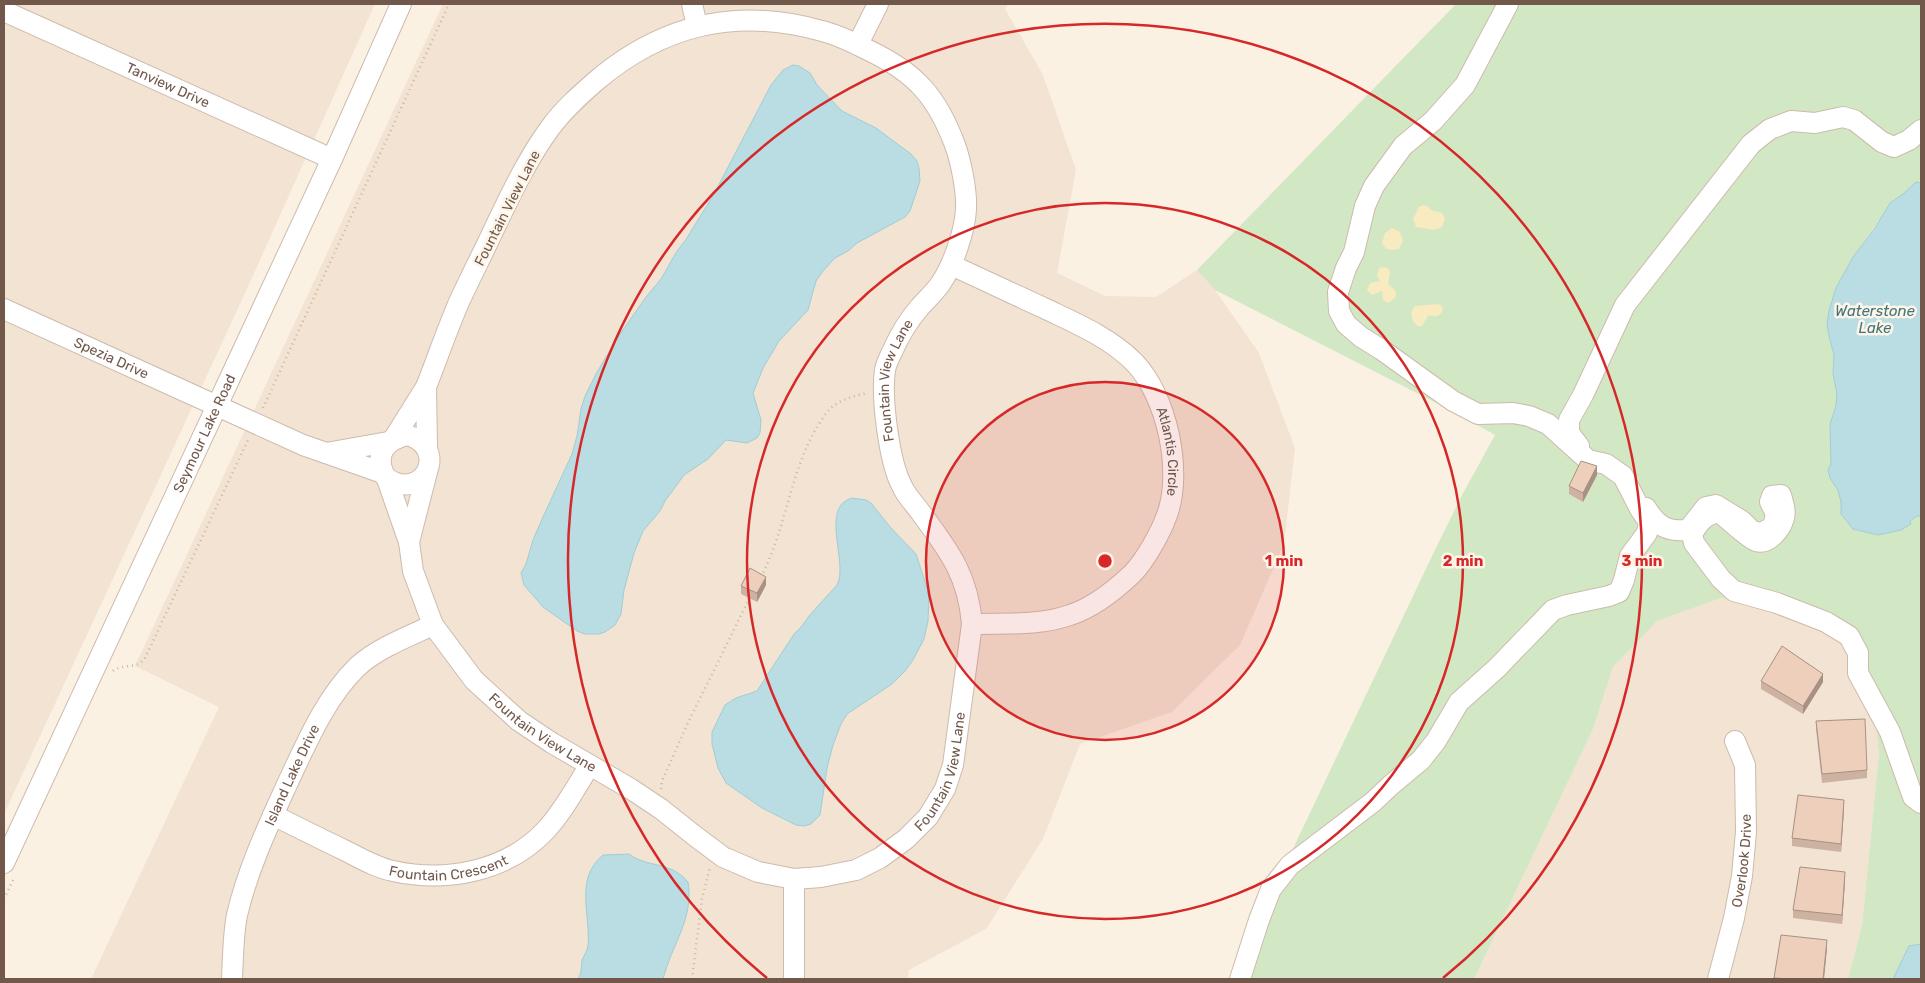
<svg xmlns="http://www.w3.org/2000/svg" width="1925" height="983" font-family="Rubik,sans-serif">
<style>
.residential{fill:#f2e3d2}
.green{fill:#d2e7c3}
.sand{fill:#f8ebbf}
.water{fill:#b9dde3;stroke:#a0cdd4}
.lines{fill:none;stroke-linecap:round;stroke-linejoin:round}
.minor-casing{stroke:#cdbbad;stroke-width:22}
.path{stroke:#d3b3a0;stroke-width:2.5;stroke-dasharray:1 4;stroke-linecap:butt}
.minor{stroke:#fff;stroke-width:20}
.wall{fill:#cdb2a2}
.shaded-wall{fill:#a79184}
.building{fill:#eecfbc;stroke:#a79184}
.ring{fill:none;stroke:#d62828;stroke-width:2.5}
.labels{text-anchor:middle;stroke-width:5;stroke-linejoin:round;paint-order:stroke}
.street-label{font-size:14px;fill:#71584b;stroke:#fef5e9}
.water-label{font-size:15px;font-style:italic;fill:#43747c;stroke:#fef5e9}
.centre{fill:#d62828;stroke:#fef5e9;stroke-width:2.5}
.ring-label{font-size:15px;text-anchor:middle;font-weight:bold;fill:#d62828;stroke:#fef5e9;stroke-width:5;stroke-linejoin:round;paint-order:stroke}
</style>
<rect width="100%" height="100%" fill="#fbf1e3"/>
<path class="residential" d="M4 4H375L246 291 4 814Z
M443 4H1008L1005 9 1043 75 1076 170 1057 273 1105 296 1156 297 1197 270 1215 290 1259 353 1295 448 1284 544 1240 645 1172 712 1080 744 1043 839 986 929 909 970 908 979H91L219 707 135 666Z
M1721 598 1785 605 1840 641 1873 699 1879 754 1862 925 1848 979H1474L1593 729 1613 667 1657 621Z"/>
<path class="green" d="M1456 4H1921V183L1918 182C1909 187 1903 195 1894 200L1853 257 1836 288 1829 311 1827 324 1829 336 1834 355 1833 374 1837 394 1836 406 1830 424 1831 464 1828 470 1830 478 1838 490 1841 501V514L1853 529 1878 535 1901 530 1911 524 1910 521 1917 516H1921V979H1848L1862 925 1879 754 1873 699 1840 641 1785 605 1721 598 1657 621 1613 667 1593 729 1474 979H1231L1433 554 1461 497 1495 435 1454 412 1215 290 1197 270Z"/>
<path class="sand" d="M1423 205 1427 206 1431 210 1442 213 1445 219 1442 227 1434 230 1416 227 1413 219 1419 207Z
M1392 228 1400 232 1403 241 1399 249 1392 250 1386 249 1382 243 1385 233Z
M1384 267 1389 269 1390 272 1388 284C1392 288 1399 291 1395 298L1388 303 1383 300 1382 291 1372 295 1367 290 1370 283 1380 281 1377 275 1379 268Z
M1438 304 1442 306 1443 309C1440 319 1434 315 1428 316L1422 326H1417C1411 320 1409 312 1415 306Z"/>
<path class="water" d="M793 65 799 66 810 73 817 85 842 111 876 128 911 154 917 161 919 168 920 181 910 211 905 217 857 243 848 251 835 258 823 271 816 281 808 310 779 341 763 368 753 393 761 420 760 433 757 438 747 443 726 440 708 459 684 475 665 501 660 511 643 531 634 553 624 590 621 614 615 625 605 632 599 634H585L577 631 543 607 524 585 521 573 526 564 533 540 543 517 572 454 577 436 581 409 585 396 596 374 618 337 646 297 661 279 677 251 685 241 714 194 771 85 783 70Z
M1916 182 1921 183V516H1917L1910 521 1911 524 1901 530 1878 535 1853 529 1841 514V502L1838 490 1830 478 1828 470 1831 464 1830 424 1836 406 1837 394 1833 374 1834 355 1829 336 1827 324 1829 311 1836 288 1853 257 1875 228 1890 203 1903 194Z
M852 498 866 500 871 503 891 528 916 554 929 594 928 621 924 639 913 660 905 671 892 684 847 714 841 724 833 745 827 768 820 815 811 824 804 826 796 825 762 808 726 783 718 768 712 744V732L725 705 736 698 757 691 794 634 802 626 809 616 837 585C849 564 819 507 852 498Z
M629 854C647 868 671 861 688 882 694 919 672 944 663 979H578C582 973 581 967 582 960 584 955 587 952 588 946 591 915 574 879 603 855Z
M1921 944V979H1893L1909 946Z"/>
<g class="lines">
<defs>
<g id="minor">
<path d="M692 4 697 26"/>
<path id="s1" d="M4 11 332 159"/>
<path d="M858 44 878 4"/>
<path id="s2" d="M951 265C982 279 1013 294 1044 308 1075 323 1109 337 1134 362 1167 396 1183 471 1167 515 1161 532 1145 561 1132 574 1115 590 1092 608 1070 615 1039 626 1004 623 972 624"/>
<path id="s3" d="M4 309 303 445 326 453"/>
<path d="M407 435C446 446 429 493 396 483 391 481 386 479 384 474 374 453 387 440 407 435Z"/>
<path d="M394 438 426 387 427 447"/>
<path d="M1579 446 1569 433V420L1583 395 1625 305 1751 144 1770 129 1791 121 1815 123 1843 117 1854 120 1882 142 1894 147 1909 140 1921 130"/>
<path d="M383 473 326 453 388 442"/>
<path id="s4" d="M387 479 409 542 413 571 433 625 474 680 519 721 552 743 631 789 661 809 695 836 723 857 758 872 794 879 821 877 856 870 880 858 906 839 928 817 945 789 953 765 972 624C968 575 949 551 921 513 915 504 906 496 902 486 889 462 881 397 885 370 886 364 889 358 892 352 899 336 908 321 919 308 926 300 935 292 941 283 953 265 965 231 966 209 967 191 961 162 955 145 937 97 916 73 870 51 854 43 839 35 822 31 737 7 663 24 596 81 580 95 563 110 550 128 528 158 512 192 496 225 484 251 471 276 459 302 447 330 437 359 426 387"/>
<path d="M1646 508C1657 526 1667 532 1688 530L1706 507 1716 505 1742 521 1752 531 1761 533 1773 527 1776 514 1770 502 1772 496 1781 495C1783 503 1786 511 1784 518 1781 529 1769 545 1756 541 1749 539 1727 518 1719 512 1705 514 1699 522 1692 534L1694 543 1721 579 1734 591 1777 603 1826 622 1849 636 1858 653V673L1890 732 1913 797 1921 803"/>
<path d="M409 542 427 472"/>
<path id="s5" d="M273 815C297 827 321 839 344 850 360 858 377 868 393 871 447 883 507 871 545 831 563 812 576 787 590 765"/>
<path id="s6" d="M4 863 332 159 401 4"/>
<path d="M794 879V979"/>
<path id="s7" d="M232 979C233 958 233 935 237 915 248 868 269 824 289 780 308 740 325 699 357 667 378 648 407 637 433 625"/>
<path d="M1240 979 1259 920 1271 889 1290 865 1373 802 1391 785 1421 760 1436 741 1459 702 1497 668 1553 610 1567 605 1609 596 1619 592 1624 580 1630 556 1647 533 1649 522 1640 509 1623 476 1606 464 1588 460 1548 424 1529 416 1513 413 1478 414 1453 401 1382 350 1361 337 1346 324 1339 311 1338 292 1346 268 1354 252 1365 206 1374 186 1403 146 1433 121 1465 85 1508 4"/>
<path id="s8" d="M1718 979 1734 918 1742 876 1746 832 1745 765 1735 741"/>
</g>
</defs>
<use href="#minor" class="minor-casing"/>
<path class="path" d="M263 408 449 4
M761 577C785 531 789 479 814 432 819 424 825 413 832 407 842 399 856 395 868 393
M113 671C123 663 137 670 145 658L249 438
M661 789 662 781 686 727 750 597
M4 899 14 878
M692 979 702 899 710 867"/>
<use href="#minor" class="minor"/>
</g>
<path class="wall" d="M1597 475 1583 502 1569 494V486Z
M766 585 757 602 741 594V586Z
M1761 681 1823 682 1803 714 1761 689Z
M1816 721 1867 770V778L1822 783 1816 729Z
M1844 809 1841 852 1792 846V838Z
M1845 881 1842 924 1793 918V910Z"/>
<path class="shaded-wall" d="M1597 466V475L1583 502V493Z
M766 577V585L757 602V593Z
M1823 674V682L1803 714V706Z
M1844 800V809L1841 852V844Z
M1845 872V881L1842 924V915Z
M1827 940V949L1824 979H1823Z"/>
<path class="building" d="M1581 461 1597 466 1583 493 1569 486Z
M750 568 766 577 757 593 741 586Z
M1782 646 1823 674 1803 706 1761 681Z
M1865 719 1867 770 1822 774 1816 721Z
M1798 795 1844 800 1841 844 1792 838Z
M1800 867 1845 872 1842 915 1793 910Z
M1781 935 1827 940 1823 979H1788L1774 978Z"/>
<circle cx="1105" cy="561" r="179" fill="#d62828" fill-opacity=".12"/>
<g class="ring">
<circle cx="1105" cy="561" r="179"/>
<circle cx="1105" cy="561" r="358"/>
<path d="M767 978A537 537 0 1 1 1443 978"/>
</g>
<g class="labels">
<g class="street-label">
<text dy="5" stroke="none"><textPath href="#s1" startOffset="180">Tanview Drive</textPath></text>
<text transform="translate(507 208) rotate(-63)" y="5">Fountain View Lane</text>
<text dy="5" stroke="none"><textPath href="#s3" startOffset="118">Spezia Drive</textPath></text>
<text dy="5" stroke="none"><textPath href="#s4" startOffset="1224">Fountain View Lane</textPath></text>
<text dy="5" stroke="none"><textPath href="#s6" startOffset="474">Seymour Lake Road</textPath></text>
<text dy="5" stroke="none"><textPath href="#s2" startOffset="306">Atlantis Circle</textPath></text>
<text dy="5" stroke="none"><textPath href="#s4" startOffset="309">Fountain View Lane</textPath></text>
<text dy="5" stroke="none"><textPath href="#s4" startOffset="804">Fountain View Lane</textPath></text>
<text dy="5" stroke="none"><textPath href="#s7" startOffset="215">Island Lake Drive</textPath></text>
<text dy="5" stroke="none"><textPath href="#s8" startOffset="121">Overlook Drive</textPath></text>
<text dy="5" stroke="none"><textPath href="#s5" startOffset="189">Fountain Crescent</textPath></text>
</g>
<g class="water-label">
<text x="1875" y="316">Waterstone<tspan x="1875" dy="17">Lake</tspan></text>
</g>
</g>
<circle cx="1105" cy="561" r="8" class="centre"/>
<g class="ring-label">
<text x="1284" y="566">1 min</text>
<text x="1463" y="566">2 min</text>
<text x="1642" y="566">3 min</text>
</g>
<rect width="1925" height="983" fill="none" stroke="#71584b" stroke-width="10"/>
</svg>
